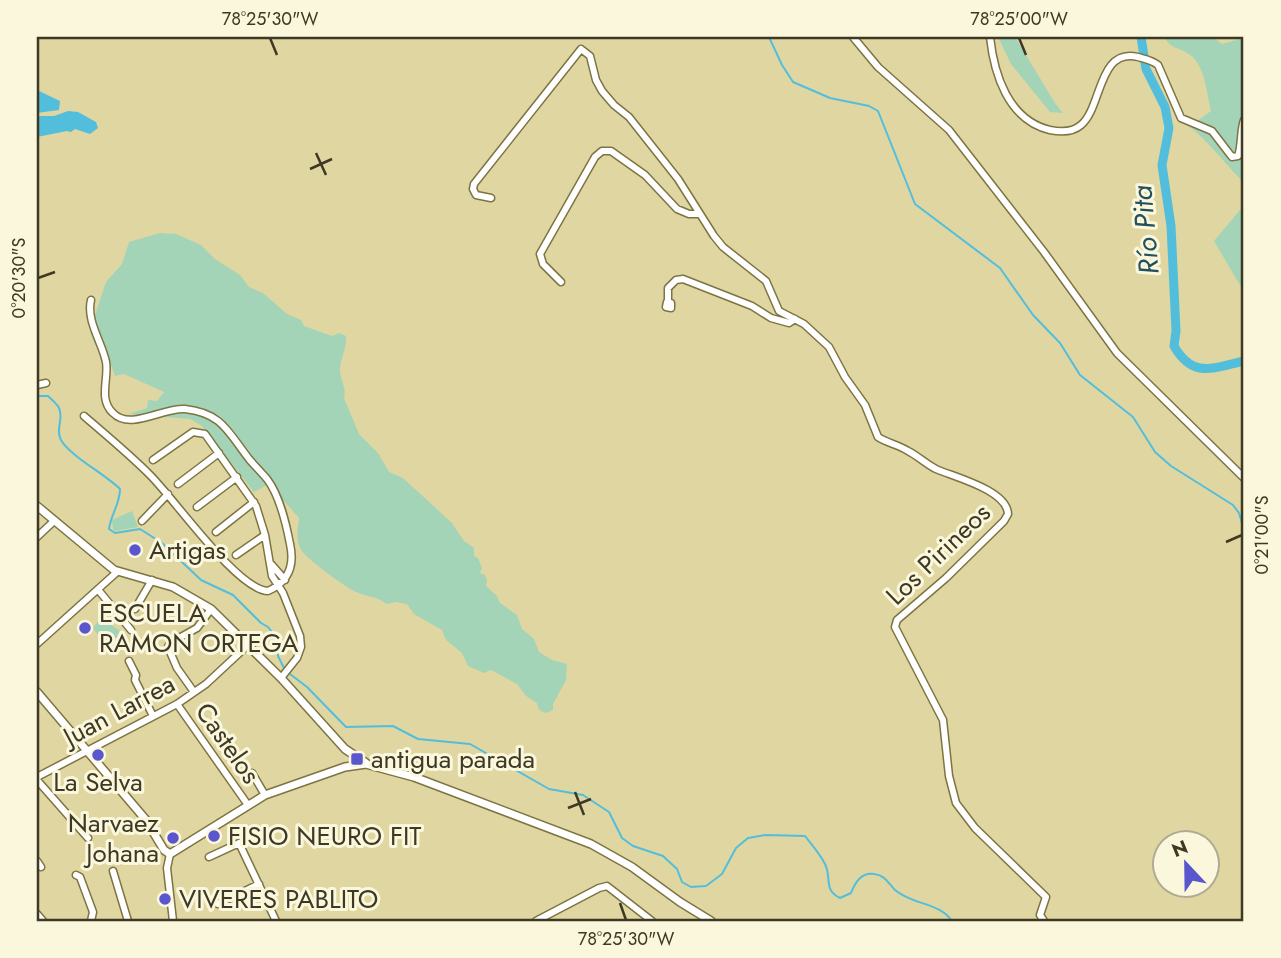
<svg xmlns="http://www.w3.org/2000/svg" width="1281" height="958" font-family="Jost,sans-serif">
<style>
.green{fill:#a3d4b7}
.water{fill:#53bedc}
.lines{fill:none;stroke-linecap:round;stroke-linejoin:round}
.stream{stroke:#53bedc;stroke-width:2}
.river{stroke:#53bedc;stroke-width:9}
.minor-casing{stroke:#7d7442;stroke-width:9}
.tertiary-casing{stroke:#7d7442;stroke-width:10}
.minor{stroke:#fff;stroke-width:6}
.tertiary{stroke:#fff;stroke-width:7}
.ticks{fill:none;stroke:#3d3924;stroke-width:2.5}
.poi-dot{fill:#5956ce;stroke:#fbf7dc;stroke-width:2.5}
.labels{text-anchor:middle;stroke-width:6;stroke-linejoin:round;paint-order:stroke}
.poi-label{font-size:26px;fill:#3d3924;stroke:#fbf7dc;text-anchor:start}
.street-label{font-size:26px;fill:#3d3924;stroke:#fbf7dc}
.water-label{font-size:28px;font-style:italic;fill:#22505d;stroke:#fbf7dc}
.neatline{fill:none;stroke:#3d3924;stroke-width:2.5}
.ticks-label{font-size:18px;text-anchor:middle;fill:#3d3924}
</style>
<rect width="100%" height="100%" fill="#e0d6a1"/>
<path class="green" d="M998 37H1015L1055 103 1063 113 1050 112 1011 64Z
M1164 37H1213L1222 44 1244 38V183C1233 172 1199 131 1189 127L1211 111C1207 95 1205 65 1190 55 1178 46 1173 51 1164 37Z
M1244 205V292L1214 241Z
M160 233 176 234 201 245 215 259 240 275 249 287 263 293 287 314 301 320 304 326 332 336 339 333 346 336C347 349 340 359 340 370 340 380 347 388 344 398L359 434 378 453 389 472 403 478 452 523 464 541 474 548V556L478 558 482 568 480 573 485 575 487 581 486 586 497 596 500 603 517 615 522 629 534 639 539 652 552 660 567 664 566 680 553 704V710L546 713 539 710 537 703 526 696 517 684 491 670 484 673 468 666 462 653 446 640 442 630 414 614 407 604 396 602 387 604C377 596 367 597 356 592 345 587 308 560 302 551 295 541 298 529 299 518L269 484 254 492 202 426 190 419 129 414 147 408 148 400 157 401 164 392 124 374 115 376 105 349 95 345 90 332 95 326V315L106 282 122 264 129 242Z
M132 511 138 527 115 531 113 529 112 520Z
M101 617 125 635 103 642 93 628Z"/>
<path class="water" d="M37 90 60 101 59 110 37 113Z
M68 111 78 112 96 122 98 128 90 134 75 129 71 132 67 131 37 137V116H54Z"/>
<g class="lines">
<path class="stream" d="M769 37 782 65 793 82 830 98 869 106 878 111 915 204 1000 268 1033 315 1060 343 1080 375 1133 417 1155 452 1171 466 1233 505 1239 513 1244 530
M37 396H48C51 399 57 404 59 408 64 419 55 430 61 440 70 456 105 474 120 489 120 504 111 514 109 529L115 533 140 529 162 543 201 580 233 595 261 623 268 627 276 637 278 656 285 670
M290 674 307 687 346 727 393 726 418 739 470 744 549 789 583 795 609 812 622 838 633 846 663 856 677 869 682 882 691 887 706 886 722 874 736 848 748 838 765 835 805 836C812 845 820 854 825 864 832 878 823 890 840 898L851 893C855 883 861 872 874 874 885 875 888 883 895 890 912 905 939 902 952 921"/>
<path class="river" d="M1141 37 1146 69 1165 107 1169 128 1162 165 1171 226 1176 331 1174 346C1193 379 1213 368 1244 361"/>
<defs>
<path id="minor" d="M853 37 878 67 949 130 1044 252 1117 353 1244 478
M990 37C994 74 1008 120 1050 130 1060 132 1073 132 1081 125 1102 108 1098 47 1138 57 1145 59 1152 60 1158 65L1181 118 1212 131 1232 157 1238 156C1242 145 1240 132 1244 120
M491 198 476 195 473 189 474 184 581 49 590 56 596 80 602 91 614 105 629 117 678 179 714 236 723 247 766 281 779 311 804 324 829 347 845 377 865 405 878 437C887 443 899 445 908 451 918 456 926 464 936 469 954 477 1007 490 1008 514L1004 521 946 578 897 620 895 627 943 720 949 776 956 803 975 828 1046 897 1040 915 1044 921
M561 282 543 264 540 254 595 157 602 151H611L645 175 677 209 689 214H700
M667 302 671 303V308L666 307Z
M668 302V288L676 280 683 279 752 306 771 318 789 323 795 319
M37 385 46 383
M84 416C106 435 129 454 149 474 174 498 237 590 268 591 288 582 295 566 290 544 286 523 280 496 267 479 261 472 255 466 249 459 228 432 222 413 185 409 164 407 130 431 113 413 98 399 109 379 106 362 102 342 86 321 91 300
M153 460 193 432 205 434 256 506 265 535 272 576 283 593 300 636 301 647 297 658 281 678
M178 484 219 453
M197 507 237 477
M142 521 168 494
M216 532 254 502
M37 537 54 521
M236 555 265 535
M271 564 285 580
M100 592 131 630
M135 609 152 580
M37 644 117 572
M129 661 136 675 135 680 153 716
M194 692 177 668 168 647 170 643 197 628 211 609
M177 704 248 805
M252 773 265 795
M37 777 177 704 206 684 248 645
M37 780 88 838
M239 843 276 921
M170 854 167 868 173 921
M209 857 263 832
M37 861 41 867
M113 871 128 921
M76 875 80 877 93 912 91 921
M218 904 259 884
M37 914 43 921
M536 921 599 888 607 886 652 921"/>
<path id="tertiary" d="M37 506 114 570 173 587 211 609 281 678 345 749 366 763
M37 692 146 820 164 850 170 854 265 795 345 767 366 764 414 777 591 844 632 867 680 902 711 921"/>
</defs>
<use href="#minor" class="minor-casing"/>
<use href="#tertiary" class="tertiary-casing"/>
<use href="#minor" class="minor"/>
<use href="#tertiary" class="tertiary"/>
</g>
<path class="ticks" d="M270 38 277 55M1019 38 1026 55M316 153 326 175M310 169 332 159M38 278 55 272M1226 542 1242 535M575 792 584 815M568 808 591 799M620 903 626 920"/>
<g class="poi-dot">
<circle cx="135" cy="550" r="7"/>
<circle cx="85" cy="628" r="7"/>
<circle cx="98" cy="755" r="7"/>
<rect x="350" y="752" width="14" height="14" rx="3.5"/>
<circle cx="214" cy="836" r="7"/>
<circle cx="173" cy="838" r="7"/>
<circle cx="165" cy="899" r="7"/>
</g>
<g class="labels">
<g class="poi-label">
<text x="149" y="559">Artigas</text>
<text x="99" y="622">ESCUELA<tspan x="99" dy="30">RAMON ORTEGA</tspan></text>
<text x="371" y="768">antigua parada</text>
<text x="98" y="791" text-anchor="middle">La Selva</text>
<text x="159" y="832" text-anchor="end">Narvaez<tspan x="159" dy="30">Johana</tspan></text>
<text x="228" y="845">FISIO NEURO FIT</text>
<text x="179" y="908">VIVERES PABLITO</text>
</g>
<g class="street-label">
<text transform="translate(938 554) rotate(-44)" y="9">Los Pirineos</text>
<text transform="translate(119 710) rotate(-28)" y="9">Juan Larrea</text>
<text transform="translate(228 743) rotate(55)" y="9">Castelos</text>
</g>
<g class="water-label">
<text transform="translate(1145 230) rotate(-95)" y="10">Río Pita</text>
</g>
</g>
<rect width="1281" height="958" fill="none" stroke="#fbf7dc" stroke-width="77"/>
<g transform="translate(1186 864) rotate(338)"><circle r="33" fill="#fbf7dc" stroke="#afab92" stroke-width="2"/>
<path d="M0-5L12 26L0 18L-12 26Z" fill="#5956ce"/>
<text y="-10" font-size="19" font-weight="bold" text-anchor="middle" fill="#3d3924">N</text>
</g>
<rect x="38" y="38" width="1204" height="882" class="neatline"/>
<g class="ticks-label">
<text x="270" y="25">78°25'30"W</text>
<text x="1019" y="25">78°25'00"W</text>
<text transform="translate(19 278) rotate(-90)" y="6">0°20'30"S</text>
<text transform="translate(1262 535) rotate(-90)" y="6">0°21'00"S</text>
<text x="626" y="945">78°25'30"W</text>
</g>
</svg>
